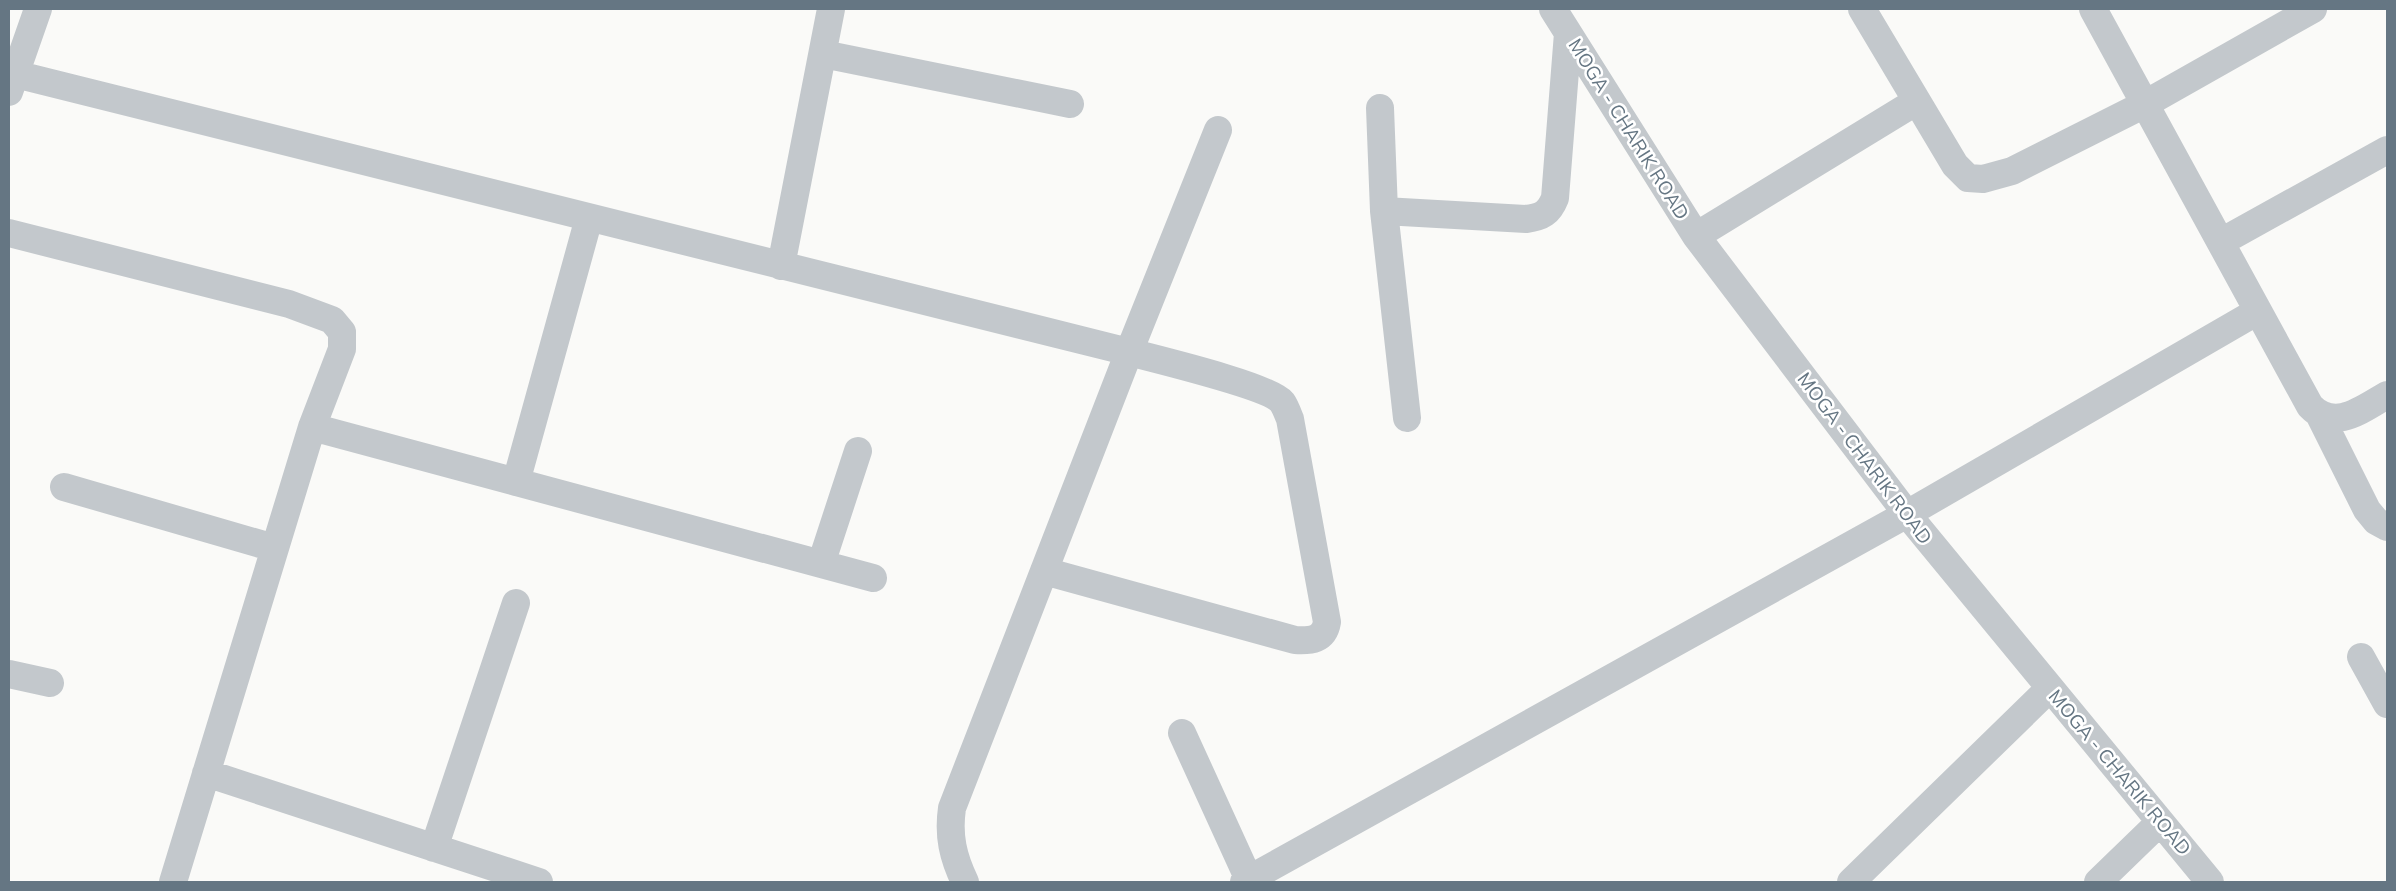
<svg xmlns="http://www.w3.org/2000/svg" width="2396" height="891" font-family="Mulish,sans-serif">
<style>
.lines{fill:none;stroke-linecap:round;stroke-linejoin:round}
.minor{stroke:#c3c8cc;stroke-width:28}
.labels{text-anchor:middle;stroke-width:5;stroke-linejoin:round;paint-order:stroke}
.street-label{font-size:19px;fill:#657683;stroke:#fff}
</style>
<rect width="100%" height="100%" fill="#fafaf8"/>
<g class="lines">
<path class="minor" d="M1553 9 1696 236 1907 514 2210 882
M1862 9 1955 165 1968 178 1983 179 2012 171 2145 104 2313 9
M2093 9 2310 406C2335 432 2362 409 2387 395
M823 54 1070 104
M15 74 1129 352C1155 359 1269 386 1282 402 1285 406 1288 414 1290 419L1327 622C1324 640 1311 641 1295 640L1044 571
M9 92 38 9
M1380 108 1384 211 1407 418
M1384 211 1526 219C1542 217 1549 213 1555 198L1568 33
M9 233 289 304 332 320 342 332V349L312 427 173 882
M1696 236 1917 101
M2221 242 2387 150
M781 266 831 9
M2320 416 2367 510 2376 521 2387 527
M312 427 873 578
M516 482 589 218
M64 487 274 548
M821 564 858 451
M2361 657 2387 704
M9 674 50 683
M1182 733 1250 882
M206 773 539 882
M434 848 516 603
M965 882C953 857 948 836 952 808L1129 352 1218 130
M1244 882 1907 514 2258 311
M1851 882 2050 688
M2098 882 2160 822"/>
</g>
<g class="labels">
<g class="street-label">
<text transform="translate(1629 129) rotate(58)" y="7">MOGA - CHARIK ROAD</text>
<text transform="translate(1865 458) rotate(53)" y="7">MOGA - CHARIK ROAD</text>
<text transform="translate(2120 772) rotate(50)" y="7">MOGA - CHARIK ROAD</text>
</g>
</g>
<rect width="2396" height="891" fill="none" stroke="#657683" stroke-width="20"/>
</svg>
